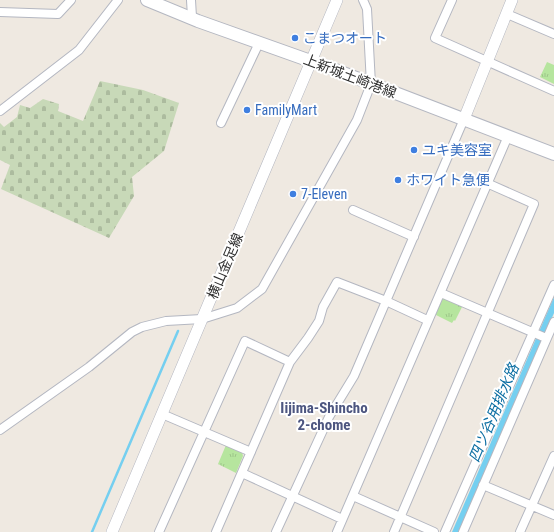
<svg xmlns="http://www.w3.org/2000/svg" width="554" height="532" font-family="'Roboto Condensed','Noto Sans JP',sans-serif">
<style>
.cemetery{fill:url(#cemetery-stones)}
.park{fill:url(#park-tufts)}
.water{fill:#75cff0}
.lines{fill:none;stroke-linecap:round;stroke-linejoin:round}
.stream{stroke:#75cff0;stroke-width:2.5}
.minor-casing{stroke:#b4b7c1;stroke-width:10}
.tertiary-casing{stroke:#b4b7c1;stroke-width:12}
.secondary-casing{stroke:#b4b7c1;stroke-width:14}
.minor{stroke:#fff;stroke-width:8}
.tertiary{stroke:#fff;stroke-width:11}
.secondary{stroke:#fff;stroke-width:12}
.shop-dot{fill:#3f7fe0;stroke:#fff;stroke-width:1.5}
.labels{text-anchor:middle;stroke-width:4;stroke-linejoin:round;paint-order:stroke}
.shop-label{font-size:14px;fill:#366cbe;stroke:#fff;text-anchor:start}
.street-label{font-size:14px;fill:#2e2e2e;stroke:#fff}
.neighbourhood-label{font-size:15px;font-weight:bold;fill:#4d5680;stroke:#fff}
.water-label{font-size:15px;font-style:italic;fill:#0d6fa3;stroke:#fff}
</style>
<defs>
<pattern id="cemetery-stones" width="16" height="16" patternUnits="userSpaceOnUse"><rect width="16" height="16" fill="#c8d9b8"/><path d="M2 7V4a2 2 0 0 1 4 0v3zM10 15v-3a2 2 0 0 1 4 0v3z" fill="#acbb9e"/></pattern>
<pattern id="park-tufts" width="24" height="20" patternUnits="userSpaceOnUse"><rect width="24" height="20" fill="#b6e59e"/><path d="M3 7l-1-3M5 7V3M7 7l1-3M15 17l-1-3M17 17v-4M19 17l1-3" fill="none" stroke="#9dc588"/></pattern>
</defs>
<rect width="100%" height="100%" fill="#efe9e1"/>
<path class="cemetery" d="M100 81 143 90 179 103 164 151 132 177 134 196 109 238 1 189 10 165 0 160V123L4 127 17 117 20 105 30 108 43 99 59 104 58 111 83 121Z"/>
<path class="park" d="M547 62 554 65V84L540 77Z
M446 297 463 305 455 321 454 320 452 323 434 314 442 299Z
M226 445 242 452 243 456 236 473 218 464Z"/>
<path class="water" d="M554 297V313L459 532H452Z"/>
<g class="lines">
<path class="stream" d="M92 532 178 331"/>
<defs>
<path id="minor" d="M191 0 192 17
M452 0 435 38 554 91
M0 12 58 14 71 0
M507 14 554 34
M0 111 79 50 118 0
M221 123 259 43
M353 210 414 237
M441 293 546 338
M162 414 251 452
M0 430 89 367 132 332 142 327 166 321 202 319 237 308 262 289 357 120 371 84 367 9 363 0
M242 473 342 519
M483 485 554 515
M353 496 434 532
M159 532 245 341 290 362
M216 532 290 362 308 338 319 321 323 307 337 282 386 301 427 320
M276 532 329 417 354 376 464 119
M337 532 508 136
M394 532 534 204 489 184
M445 532 554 285
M463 532 554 322
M520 532 554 456"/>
<path id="tertiary" d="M464 119 512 0
M112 532 337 0"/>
<path id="secondary" d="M147 0 198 21 333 69 554 154"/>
</defs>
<use href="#minor" class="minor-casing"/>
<use href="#tertiary" class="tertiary-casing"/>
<use href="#secondary" class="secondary-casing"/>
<use href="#minor" class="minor"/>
<use href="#tertiary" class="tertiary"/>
<use href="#secondary" class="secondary"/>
</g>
<g class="shop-dot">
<circle cx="295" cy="38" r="4"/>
<circle cx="247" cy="110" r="4"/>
<circle cx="414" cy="150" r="4"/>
<circle cx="398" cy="180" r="4"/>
<circle cx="293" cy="194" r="4"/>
</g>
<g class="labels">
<g class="shop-label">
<text x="303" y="43">こまつオート</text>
<text x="255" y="115">FamilyMart</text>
<text x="422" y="155">ユキ美容室</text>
<text x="406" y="185">ホワイト急便</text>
<text x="301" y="199">7-Eleven</text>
</g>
<g class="street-label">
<text transform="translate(350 76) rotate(21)" y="5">上新城土崎港線</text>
<text transform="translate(225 266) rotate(-67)" y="5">横山金足線</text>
</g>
<g class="neighbourhood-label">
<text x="324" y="413">Iijima-Shincho<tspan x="324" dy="17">2-chome</tspan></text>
</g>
<g class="water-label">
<text transform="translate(494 413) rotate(-67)" y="5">四ツ谷用排水路</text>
</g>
</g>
</svg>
